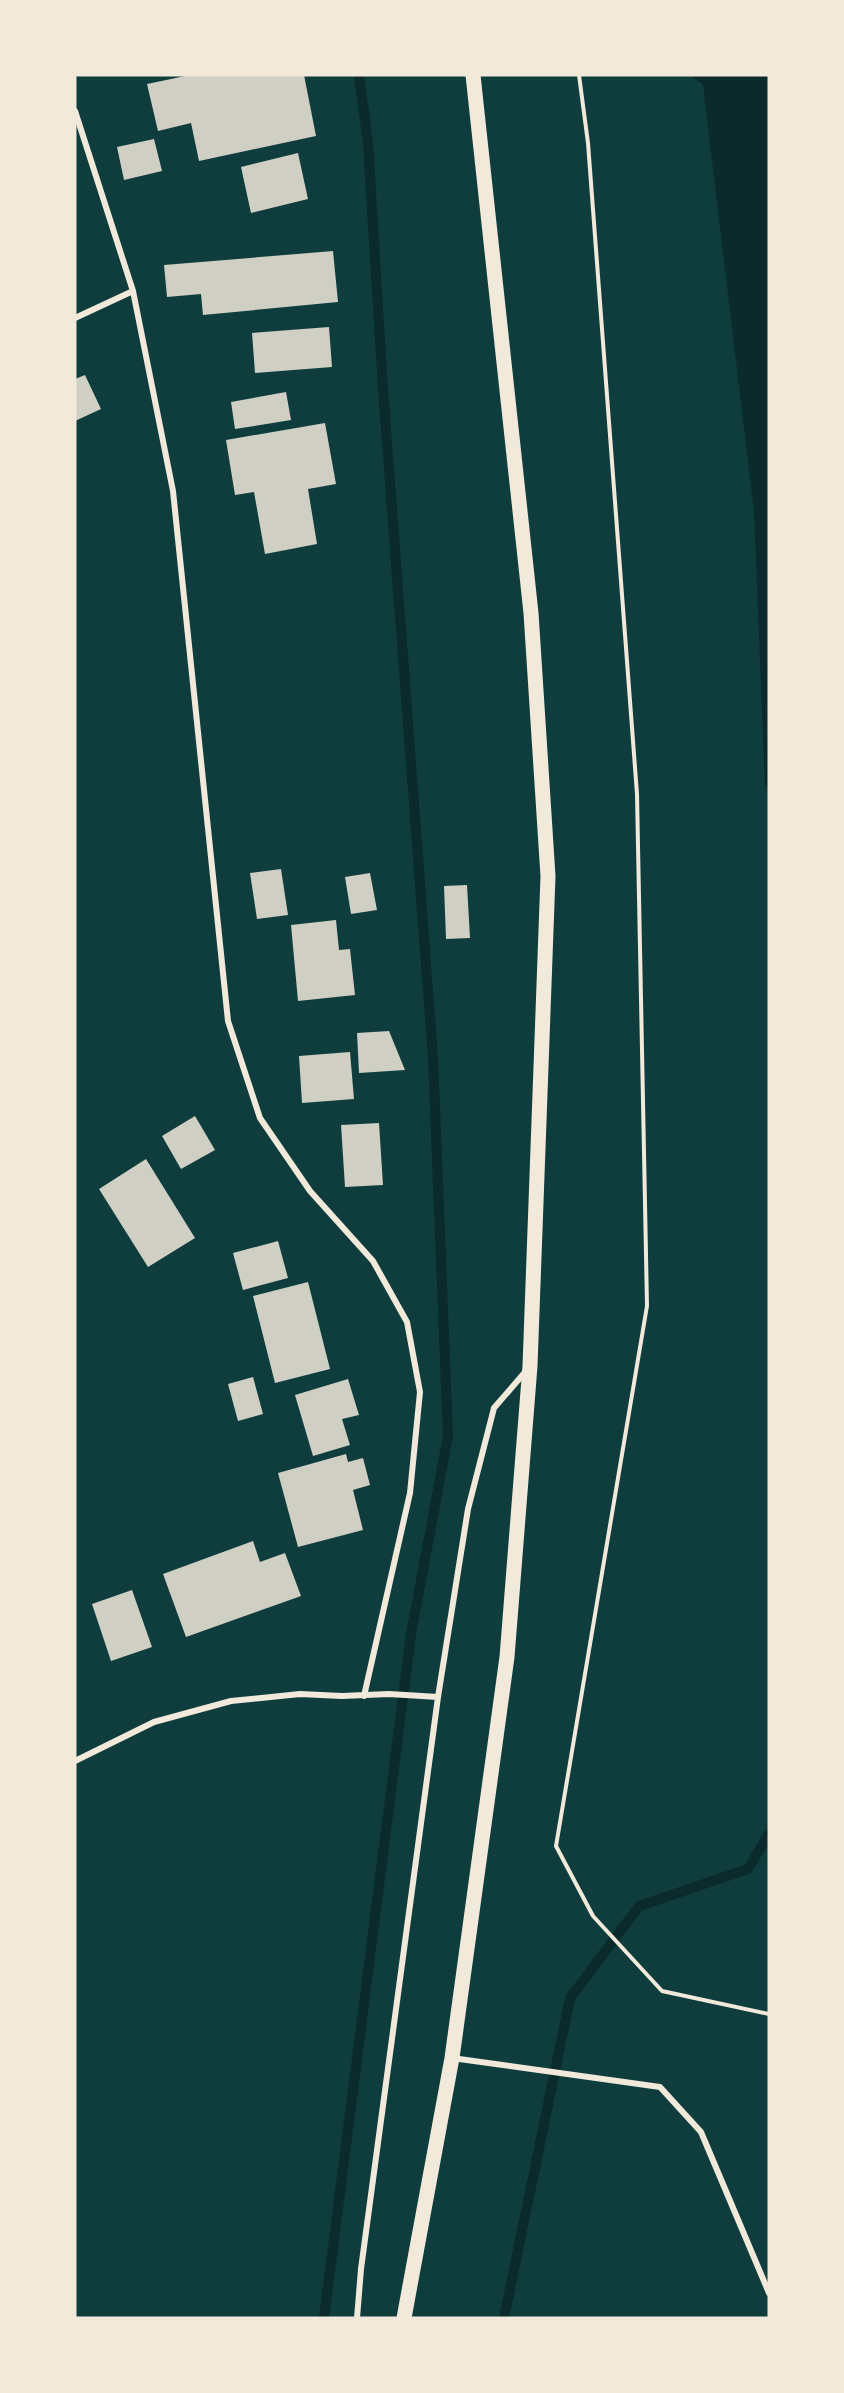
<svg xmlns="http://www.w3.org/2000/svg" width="844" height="2393" font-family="Cabin,sans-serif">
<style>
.water{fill:#0a2a2b}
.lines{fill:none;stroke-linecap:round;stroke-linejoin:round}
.stream{stroke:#0a2a2b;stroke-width:10}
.building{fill:#cfcfc3}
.path{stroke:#f1e9da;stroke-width:4}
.minor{stroke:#f1e9da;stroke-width:6}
.primary{stroke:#f1e9da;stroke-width:15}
</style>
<rect width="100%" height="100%" fill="#0f3d3e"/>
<path class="water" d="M690 75H769V787H765L754 511 703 85Z"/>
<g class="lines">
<path class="stream" d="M324 2318 411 1634 448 1436 433 1058 383 389 368 143 359 75
M504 2318 570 1998 639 1906 748 1869 769 1833"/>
</g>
<path class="building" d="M190 75H304L316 136 199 161 191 123 158 131 147 84Z
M154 139 162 171 124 180 117 147Z
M298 153 308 199 251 213 241 167Z
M333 251 338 302 203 315 201 294 167 297 164 265Z
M329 327 332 367 255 373 252 333Z
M85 375 101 409 75 421V379Z
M286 392 291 420 235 429 231 402Z
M325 423 336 484 308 489 317 544 265 554 254 492 235 495 226 440Z
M281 869 288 915 257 919 250 873Z
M370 873 377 910 351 914 345 877Z
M467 885 470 938 446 939 444 886Z
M336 920 339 950 350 949 355 995 298 1001 291 925Z
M389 1031 405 1070 359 1073 357 1033Z
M350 1052 354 1099 302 1103 299 1056Z
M195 1116 215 1150 181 1169 162 1136Z
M379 1123 383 1185 345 1187 341 1125Z
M146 1159 195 1238 148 1267 99 1189Z
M278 1241 288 1278 243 1290 233 1253Z
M308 1282 330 1369 275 1383 253 1296Z
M253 1377 263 1414 238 1421 228 1384Z
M348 1379 359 1415 342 1419 350 1445 313 1456 295 1395Z
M346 1454 348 1462 363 1458 370 1485 353 1490 363 1530 298 1547 278 1473Z
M253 1541 260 1562 285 1553 301 1596 186 1637 163 1574Z
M132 1590 152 1647 111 1661 92 1604Z"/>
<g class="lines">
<path class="path" d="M579 75 588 143 637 794 647 1306 556 1846 593 1916 662 1991 769 2014"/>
<path class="minor" d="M75 111 133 291 173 491 228 1021 260 1118 310 1191 373 1261 407 1322 420 1392 410 1493 364 1696
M75 318 133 291
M75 1761 154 1722 231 1701 300 1694 342 1696 389 1694 438 1697 468 1509 494 1408 526 1371
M452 2058 660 2087 701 2132 769 2293
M357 2318 361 2269 438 1697"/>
<path class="primary" d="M404 2318 452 2058 507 1657 530 1366 548 876 531 613 473 75"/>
</g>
<rect width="844" height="2393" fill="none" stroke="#f1e9da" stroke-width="153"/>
</svg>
